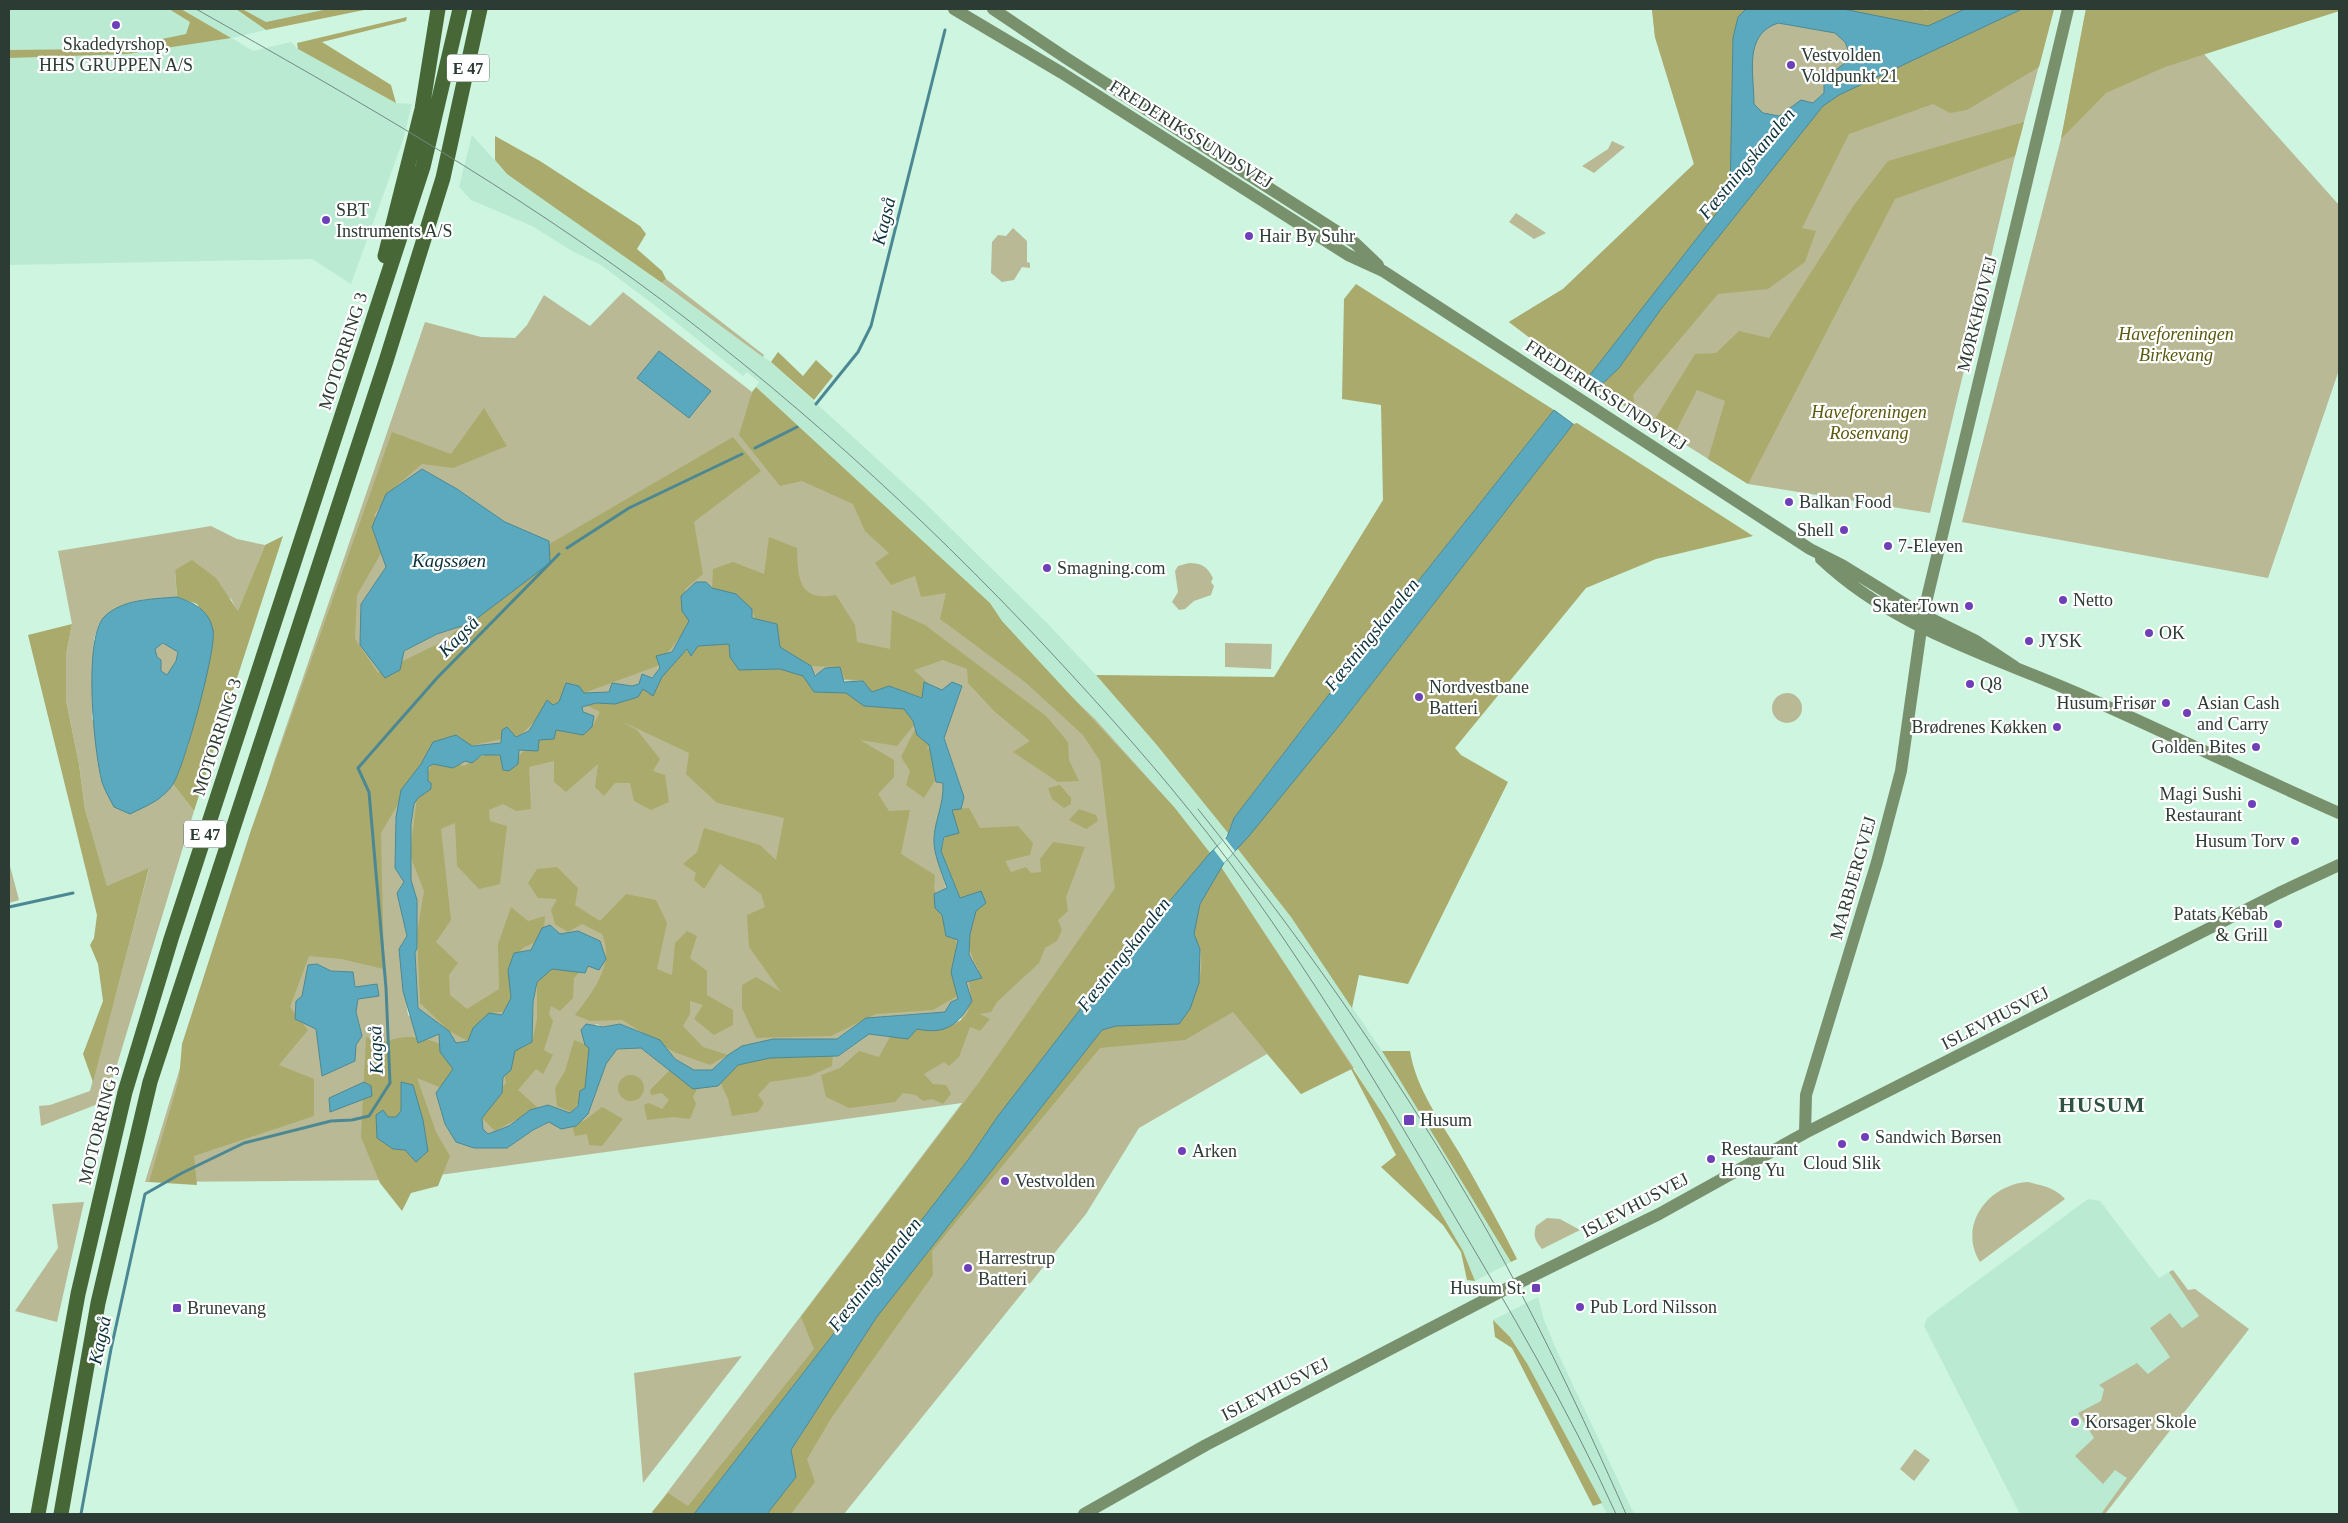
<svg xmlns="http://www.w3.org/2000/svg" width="2348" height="1523" font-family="Georgia,serif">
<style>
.built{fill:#bbead2}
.green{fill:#b9ba95;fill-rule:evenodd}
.forest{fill:#aaaa6c}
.water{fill:#5aa9be;stroke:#4c8894;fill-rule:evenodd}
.pier{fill:#cdf5e0}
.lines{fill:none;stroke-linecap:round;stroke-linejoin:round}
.stream{stroke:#4c8894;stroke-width:3}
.secondary{stroke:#79906d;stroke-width:12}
.highway{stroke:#476836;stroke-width:15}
.tram{stroke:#718a7d;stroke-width:1}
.poi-dot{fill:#6e40b8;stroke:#fff;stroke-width:2}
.labels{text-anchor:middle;stroke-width:4.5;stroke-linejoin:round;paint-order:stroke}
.shield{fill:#fff;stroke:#6b7670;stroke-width:1}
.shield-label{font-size:16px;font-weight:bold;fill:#2c3b33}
.poi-label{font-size:18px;fill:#2c3b33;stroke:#fff;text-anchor:start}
.street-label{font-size:18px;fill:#2c3b33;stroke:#fff}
.park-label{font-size:18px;font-style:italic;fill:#59580d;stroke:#fff}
.water-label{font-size:19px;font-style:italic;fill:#0b323b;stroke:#fff}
.district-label{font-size:22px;font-weight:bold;letter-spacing:1px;fill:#305242;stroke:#fff}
</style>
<rect width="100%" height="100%" fill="#cdf5e0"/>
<path class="built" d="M9 9H179L198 19 181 9H236L266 30 232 38 253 51 291 42 298 49 396 103 412 104 403 140 351 284 312 259 9 265Z
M242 9H335L263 23Z
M472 135 507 174 568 216 771 362 923 501 1047 623 1096 675 1156 744 1228 833 1214 850 1210 853 1174 807 1002 621 990 603 756 387 759 382 747 372 743 376 657 307 601 265 574 252 532 226 471 200 459 187Z
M1237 848 1291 917 1382 1051 1511 1262 1475 1281 1463 1251 1354 1068 1221 867Z
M2088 1199 2100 1201 2159 1278 2173 1270 2188 1290 2195 1289 2249 1329 2105 1514H2020L1924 1326 1927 1318Z
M1538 1297 1544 1320 1556 1349 1634 1514H1607L1528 1365 1510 1337 1493 1320Z"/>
<path class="green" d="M1652 9H2054L2015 156 1930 513 1748 484 1597 389 1509 322 1563 289 1694 164 1655 37Z
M2086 9H2339V11L2204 54 2339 205V370L2268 578 1962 522 2061 139Z
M1612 141 1625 147 1594 173 1582 166 1608 149Z
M1516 213 1546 233 1534 239 1509 222Z
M1013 228 1027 241V262L1030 263V268L1022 267 1014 280 1002 282 991 273 992 242 998 235 1006 236Z
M666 279 764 355 763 357 662 283Z
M623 292 752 392 751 395 1095 719 1174 807 1221 867 1354 1068 1301 1094 1267 1054 1139 1128 1086 1214 844 1514H651L962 1103 403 1180 145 1182 274 762 425 322 481 337 515 338 527 325 544 295 590 326ZM422 469 457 489 505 522 471 623 437 634 404 651 400 670 361 604 386 567ZM689 621C740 643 807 683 863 681L871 692H905L922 698 942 690 962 686 944 737 964 797 952 809 960 898 970 934 969 955 981 978 966 982 961 1020 908 1039 869 1034 838 1056 770 1058 738 1065 693 1089 641 1048 617 1049 606 1064 588 1114 549 1122 533 1130 507 1148 456 1142 445 1124 436 1093 453 1069 439 1034 408 1015 399 949 407 936 397 893 404 882 395 868 396 817 433 742 456 736 472 746 502 743V730L507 727 516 737 529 731 547 700 553 705 584 693 610 692 612 683C618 684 626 686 632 686 658 685 678 641 689 621ZM317 964 331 971 352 972 358 998 356 1012 362 1036 356 1045 355 1061 322 1075 317 1029 296 1001 302 997Z
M211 526 237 539 265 545 238 612 231 599 175 570 177 597 142 600 99 624 94 639 92 719 161 798 173 784 194 811 106 1101 41 1126 39 1106 50 1105 90 1091 149 869 107 887 85 809 79 764 66 700V655L72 624 58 551Z
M1189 563C1201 563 1207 566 1213 578L1211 582 1214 586 1211 595 1194 601 1185 609 1179 610 1172 602 1178 592 1175 571 1178 566Z
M164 643 178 652 176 661 167 675 161 671 155 649Z
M1225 643 1272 644 1271 669 1225 667Z
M688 649 730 657 904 709 929 745 936 782 943 783 944 800 934 837 958 940 951 972 958 999 951 1002 945 1012 866 1018 837 1039H773L728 1055 712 1070H694L675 1059 660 1040 620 1024 603 1027 596 1024 585 1045 579 1106 570 1113 548 1105 530 1110 509 1126 488 1134 483 1129 482 1118 502 1093 503 1077 532 1042 533 1002 537 982 560 934 550 925 502 1015 468 1041 456 1043 449 1031 418 1008 415 953 417 948V900L411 880V824L414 804 428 781V767C439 761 460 759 472 762 490 749 500 754 518 764L519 750 583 712 582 707 662 677Z
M1772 708a15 15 0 1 1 30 0a15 15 0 1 1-30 0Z
M9 862 19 900 9 903Z
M2028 1182C2042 1186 2054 1187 2065 1199L1980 1262C1957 1225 1989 1184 2028 1182Z
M84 1202 57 1322 15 1311 58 1248 52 1204Z
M1547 1218 1560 1219 1580 1230 1542 1249C1535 1241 1533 1236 1536 1226Z
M2173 1270 2188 1290 2195 1289 2249 1329 2105 1514H2101L2127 1478 2115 1470 2103 1484 2075 1456 2094 1438 2078 1413 2101 1401 2104 1389 2099 1385 2137 1363 2148 1374 2170 1357 2150 1328 2170 1313 2182 1328 2199 1316 2169 1272Z
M742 1356 643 1483 634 1373Z
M1915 1449 1930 1460 1914 1481 1900 1469Z"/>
<path class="forest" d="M169 9H181L231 38 127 54 9 58V50L95 49 133 45 186 34 190 22Z
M236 9H242L266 22 328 9H369L266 30Z
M1652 9H1746L1738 17 1733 38 1730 196 1586 380 1509 322 1563 289 1694 164 1655 37Z
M1843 9H1917L1928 11 1929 9H1965L1928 26Z
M2022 9H2054L2039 67 1967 110 1950 113 1933 104 1849 134 1802 228 1816 231 1805 262 1768 289 1718 294 1633 395 1636 413 1597 389 1619 368 1661 309 1823 106 1839 95Z
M2086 9H2339V11L2165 67 2106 93 2061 139Z
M407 17 406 21 322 42 391 85 396 103 298 49 297 43Z
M2024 122 2015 156 1895 199 1748 484 1708 459 1725 401 1697 390 1673 437 1652 424 1695 354 1716 353 1739 331 1769 338 1854 205 1888 161Z
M495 136 540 161 640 226 646 234 637 249 662 271 666 279 662 283 507 174 495 160Z
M1356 284 1554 410 1350 667 1234 818 1228 833 1156 744 1096 675 1274 677 1383 500 1381 405 1342 399 1344 299Z
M778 352 803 376 816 360 833 376 814 400 771 362Z
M756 387 990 603 1002 621 1174 807 1210 853 1099 985 998 1116 968 1160 694 1514H656L652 1512 668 1493 688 1506 814 1349 801 1317 977 1085 1115 888 1100 761 1083 735 1025 682 940 619 946 593 921 597 915 576 891 585 875 563 889 553 865 531 853 504 802 481 780 486 739 435 752 392Z
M484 408 507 446 453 468 422 464 393 489 374 515 391 536 357 595 355 639 378 673 446 640 546 546 733 437 761 471 694 522 703 574 685 589 694 619 657 666 549 706 521 735 427 755 381 833 384 969 341 959 309 956 290 1007 308 1030 279 1065 314 1079V1116L194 1156 197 1185 149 1182 179 1079 182 1044 251 830 392 432 451 454Z
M1577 423 1753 536 1656 559 1586 588 1455 748 1461 755 1508 782 1408 984 1359 975 1352 1008 1291 917 1237 848 1342 722 1573 424Z
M283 536 194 811 173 784 188 746 212 648 213 631 197 604 177 597 175 570 192 560 216 578 238 611 265 545Z
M769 537 797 548C798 578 798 602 836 595L855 625 857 642 890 649 892 610 925 625 1046 716 1068 742 1069 760 1079 781 1058 782 1013 752 1030 741 994 711 968 683 967 669 943 660 914 670 928 683 924 698 889 686 871 692 863 681 845 679 840 667 811 666 780 647 777 624 755 619 752 609 712 588 713 569 733 562 764 574Z
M72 624 66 655V700L79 764 85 809 107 886 149 868 93 1082 83 1054 103 1001 98 964 90 945 94 938 97 915 28 635Z
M709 632 828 685 913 704 915 724 897 746 860 740 894 760V777L878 794 889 811 910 810 901 854 935 875 934 889 955 930 961 994 933 1010 876 1014 831 1036 756 1038 742 1008V985L756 977 781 992 749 947 747 915 765 907 761 894 720 864 704 889 694 880 696 873 683 864 697 852 704 828 760 845 776 860 784 818 717 803 686 774 689 753 619 720 637 730 660 759 653 771 665 775 669 802 651 810 634 801 630 783H615L604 796 595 787 598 764 566 792 554 782V761L529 767 531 809 516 811 503 804 489 810 490 821 507 826 500 884 479 889 457 866 455 823 441 829 451 920 436 942 458 963 449 975 450 995 467 1009 499 989 498 944 511 907 528 921 545 916 543 938 523 948 513 959 510 1011 489 1013 468 1041 449 1031 420 1003 417 933 424 891 410 855 417 796 435 757 464 766 499 747 514 760 562 717 592 727 600 712 586 705 645 684Z
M917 725 939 741 926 748 939 752 942 769 924 798 906 785 910 771 901 757Z
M1060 785 1071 798V804L1064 808 1052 799 1048 788Z
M969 808 980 828 1018 826 1033 843 1030 855 1005 861 1011 872 1026 867 1031 873 1041 872 1040 859 1053 842 1085 847 1066 897 1068 911 1058 920 1062 930 1057 941 1045 948 1039 963 997 1002 991 1012 980 1014 990 1019 980 1031 970 1027 959 1057 949 1066 944 1062 924 1074 933 1084 946 1085 951 1094 943 1104 932 1099 923 1101 916 1095 903 1093 895 1102 849 1108 826 1097 821 1075 840 1068 859 1051 879 1057 893 1031 918 1019 932 1029C939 1028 949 1027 955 1024 974 1016 972 991 967 975L979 970C964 946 969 936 976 911L960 898 941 851 952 809Z
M1079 809 1096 815 1098 821 1086 829 1069 820Z
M557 867 578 888 575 905 600 921 626 894 656 900 667 923 657 969 672 975 675 943 687 931 697 936 690 958 707 971V995L733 1010V1025L714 1035 694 1019 703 1005 690 1001V1014L683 1026 703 1047 728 1055 710 1065 674 1052 622 1020 590 1021 575 1015C593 991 615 965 602 934L582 924 568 932 555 924 551 910 557 899 538 898 528 883 537 869Z
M1221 867 1384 1116 1463 1251 1475 1281 1467 1280 1461 1252 1443 1225 1381 1167 1396 1155 1351 1069 1301 1094 1233 1012 1185 1040 1100 1048 932 1251 933 1275 832 1417 807 1459 815 1482 791 1514H767L796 1477 791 1451 876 1318 1102 1030 1116 1026 1179 1024C1193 1005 1206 973 1200 948 1199 944 1194 939 1194 934 1192 912 1211 885 1221 867Z
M557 960 585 966 574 978 573 998 560 1011 551 1006 549 1014 553 1021 544 1050 553 1055 543 1074 536 1069 518 1090 538 1108 495 1131 482 1118 491 1100 506 1083 503 1070 518 1042H532L537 1019V982Z
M366 1037C391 1047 387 1037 408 1037 426 1037 442 1043 456 1054L457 1077 444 1089 417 1078 436 1132 450 1156 438 1186 411 1193 402 1211 380 1183 361 1137Z
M574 1040 594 1048C592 1070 588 1096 571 1112L557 1106 555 1088 565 1071Z
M766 1048 833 1052 832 1066 810 1076 770 1082 758 1095 764 1103 758 1112 732 1116 728 1099 720 1082 738 1065Z
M1382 1051H1410C1416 1089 1441 1122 1460 1154 1480 1189 1499 1223 1517 1259L1511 1262Z
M672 1068 702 1079 693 1097 696 1104 690 1119 673 1117 647 1120 644 1105 649 1103 662 1109 669 1100 662 1093 651 1095 650 1090Z
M618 1088a13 13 0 1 1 26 0a13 13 0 1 1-26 0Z
M602 1107 623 1119 602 1146 589 1145 587 1134 575 1136 572 1125 585 1120Z
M1493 1320 1510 1337 1528 1365 1602 1503 1593 1506 1512 1348 1495 1337Z"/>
<path class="water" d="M1746 9H1843L1928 26 1965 9H2022L1839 95 1823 106 1661 309 1619 368 1597 389 1586 380 1730 196 1733 38 1738 17ZM1778 23 1835 33 1845 42 1849 52 1845 63 1824 79V93L1813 103 1801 100 1779 116 1763 113 1754 104C1754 73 1743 35 1778 23Z
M659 351 711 391 689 418 637 378Z
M1554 410 1573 424 1567 432 1342 722 1249 836 1224 863 1200 904 1194 934 1200 949 1199 983 1190 1009 1179 1024 1116 1026 1102 1030 876 1318 791 1450 796 1477 767 1514H694L968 1160 998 1116 1099 985 1210 853 1227 837 1234 818 1350 667Z
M422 469 457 489 505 522 549 541 550 563 471 623 437 634 404 651 400 670 385 678 360 645 361 604 386 567 372 527 386 494Z
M696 582H706L712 588 736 594 752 609V618L777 624 780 647 811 666 815 676 825 668 840 667 844 682 863 681 872 692 889 686 922 698 924 682 942 690 952 682 962 686 944 738 964 797 961 809 952 810 959 833 944 837 941 851 960 898 981 891 986 903 976 911 970 934 969 955 982 978 966 982 972 1001C958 1025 946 1035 917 1029L908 1039 869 1034 838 1056 770 1058 738 1065 718 1086 693 1089 641 1048 617 1049 606 1064 588 1114 576 1126 561 1129 549 1122 533 1130 507 1148H474L456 1142 445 1124 436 1093 453 1069 440 1052 439 1034 418 1043 403 991 399 949 407 936 397 893 404 882 395 868 396 817 401 790 421 764 433 742 456 735 472 746 501 743 502 730 507 727 516 737 529 731 547 700 553 705 559 702 566 683 579 686 584 693 609 692 612 683 632 686 639 684 642 674 652 678 660 668 656 656 672 652 689 621 682 611 681 596ZM729 644 730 657 739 670 780 669 803 676 814 692 846 693 864 706 904 709 913 721 917 735 929 745 936 782 943 783C944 805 935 819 934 838 933 854 942 872 947 888L934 894 935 908 942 915 946 936 958 940 951 972 958 999 951 1002 945 1012 866 1018 837 1039H773L742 1046 728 1055 712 1070H694L675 1059 660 1040 620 1024 603 1027 586 1024 581 1030 585 1045 589 1048 585 1088 580 1091 578 1106 570 1113 548 1105 530 1110 509 1126 488 1134 483 1129 482 1118 502 1093 503 1077 511 1070 515 1051 532 1042 533 1002 537 982 552 969 585 973 588 966 599 970 606 959 600 941 578 931 560 934 550 925 542 928 531 950 514 953 508 970 511 998 502 1015 489 1013 473 1028 468 1041 456 1043 449 1031 418 1008 415 953 417 948V900L411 880V824L414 804 418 798 431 789V783L428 781V767L433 764 453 768 465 761 472 763 482 755H500L503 770 509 771 518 764 519 750 538 751 539 740 554 739 556 730 583 735 592 727 594 716 583 712 582 707 596 703 615 704 638 697 643 689 653 696 662 677 687 649 691 656 698 646Z
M177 597C194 603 209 610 213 630 217 649 184 767 173 784 163 800 146 806 130 814L114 807C110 799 105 791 102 782 94 752 83 640 104 617 122 599 153 599 177 597ZM163 643 178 652 176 661 167 675 161 671V660L157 657 155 649Z
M317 964 331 971 353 972 355 987 377 984 379 996 358 999 356 1012 362 1036 356 1045 355 1061 322 1076 316 1029 295 1019 296 1001 302 996 308 965Z
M364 1082 371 1086 372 1096 330 1112 329 1098Z
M401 1082 413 1085 423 1120 428 1151 416 1162 405 1150 393 1149 377 1138 376 1115 383 1110 388 1117H396L401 1111Z"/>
<path class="pier" d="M1225 838 1235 851 1224 863 1214 850Z"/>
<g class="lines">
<path class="stream" d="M816 404 858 352 871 326 945 30
M755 448 797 427
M567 548 629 508 742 454
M9 907 73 893
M81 1514 111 1349 145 1194 182 1173 244 1143 331 1121 352 1120 369 1116 390 1083 386 988 369 792 358 768 437 678 559 554"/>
<path class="secondary" d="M954 9 1062 73 1348 255 1383 271 1810 549 1842 565 1923 615 1976 641 2015 667
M993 9 1066 58 1355 243 1378 265
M1821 559C1896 630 1996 657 2088 698 2172 735 2255 776 2339 813
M1805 1133 1806 1095 1877 862 1901 771 1923 615 2068 9
M1084 1514 1206 1445 1504 1290 1659 1214 1805 1133 2279 893 2339 865"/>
<path class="highway" d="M385 256 422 109 438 9
M38 1514 78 1294 125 1092 171 939 423 167 460 9
M61 1514 98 1303 150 1082 386 361 443 178 480 9"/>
<path class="tram" d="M196 9C356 99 515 190 663 301 810 412 945 537 1069 672 1124 732 1178 793 1227 859 1309 969 1380 1088 1449 1207 1508 1307 1568 1408 1616 1514
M1198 809C1311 950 1419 1105 1505 1263 1549 1345 1589 1430 1626 1514"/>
</g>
<g class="poi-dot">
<circle cx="116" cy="25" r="5"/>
<circle cx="1791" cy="65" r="5"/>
<circle cx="326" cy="220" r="5"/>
<circle cx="1249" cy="236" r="5"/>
<circle cx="1789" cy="502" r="5"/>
<circle cx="1844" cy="530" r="5"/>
<circle cx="1888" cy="546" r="5"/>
<circle cx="1047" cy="568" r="5"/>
<circle cx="2063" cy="600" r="5"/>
<circle cx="1969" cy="606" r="5"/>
<circle cx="2149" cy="633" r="5"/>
<circle cx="2029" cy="641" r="5"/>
<circle cx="1970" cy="684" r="5"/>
<circle cx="1419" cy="697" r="5"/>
<circle cx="2166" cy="703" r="5"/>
<circle cx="2187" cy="713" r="5"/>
<circle cx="2057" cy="727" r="5"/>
<circle cx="2256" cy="747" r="5"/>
<circle cx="2252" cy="804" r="5"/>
<circle cx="2295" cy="841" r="5"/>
<circle cx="2278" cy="924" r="5"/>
<rect x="1403" y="1114" width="12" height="12" rx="2.5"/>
<circle cx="1865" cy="1137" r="5"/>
<circle cx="1842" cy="1144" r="5"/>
<circle cx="1182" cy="1151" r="5"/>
<circle cx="1711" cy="1159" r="5"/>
<circle cx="1005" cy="1181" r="5"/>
<circle cx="968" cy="1268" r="5"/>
<rect x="1531" y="1283" width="10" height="10" rx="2.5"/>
<circle cx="1580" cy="1307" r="5"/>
<rect x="172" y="1303" width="10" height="10" rx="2.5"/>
<circle cx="2075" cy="1422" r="5"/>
</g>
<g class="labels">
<g class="shield">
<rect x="447" y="54.5" width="42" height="27" rx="4"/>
<rect x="184" y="820.5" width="42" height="27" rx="4"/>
</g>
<g class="shield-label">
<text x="468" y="74">E 47</text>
<text x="205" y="840">E 47</text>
</g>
<g class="poi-label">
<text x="116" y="50" text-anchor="middle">Skadedyrshop,<tspan x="116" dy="21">HHS GRUPPEN A/S</tspan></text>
<text x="1801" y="61">Vestvolden<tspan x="1801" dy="21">Voldpunkt 21</tspan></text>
<text x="336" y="216">SBT<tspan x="336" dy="21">Instruments A/S</tspan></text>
<text x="1259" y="242">Hair By Suhr</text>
<text x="1799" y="508">Balkan Food</text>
<text x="1834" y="536" text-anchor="end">Shell</text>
<text x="1898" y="552">7-Eleven</text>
<text x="1057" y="574">Smagning.com</text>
<text x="2073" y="606">Netto</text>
<text x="1959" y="612" text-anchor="end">SkaterTown</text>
<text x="2159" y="639">OK</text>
<text x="2039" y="647">JYSK</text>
<text x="1980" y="690">Q8</text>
<text x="1429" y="693">Nordvestbane<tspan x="1429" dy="21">Batteri</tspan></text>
<text x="2156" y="709" text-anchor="end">Husum Frisør</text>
<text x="2197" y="709">Asian Cash<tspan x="2197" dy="21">and Carry</tspan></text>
<text x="2047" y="733" text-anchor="end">Brødrenes Køkken</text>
<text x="2246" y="753" text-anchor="end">Golden Bites</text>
<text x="2242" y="800" text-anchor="end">Magi Sushi<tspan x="2242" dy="21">Restaurant</tspan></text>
<text x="2285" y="847" text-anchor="end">Husum Torv</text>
<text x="2268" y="920" text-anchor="end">Patats Kebab<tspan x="2268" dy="21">&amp; Grill</tspan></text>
<text x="1420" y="1126">Husum</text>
<text x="1875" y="1143">Sandwich Børsen</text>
<text x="1721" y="1155">Restaurant<tspan x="1721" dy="21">Hong Yu</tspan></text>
<text x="1192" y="1157">Arken</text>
<text x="1842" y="1169" text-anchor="middle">Cloud Slik</text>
<text x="1015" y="1187">Vestvolden</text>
<text x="978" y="1264">Harrestrup<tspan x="978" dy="21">Batteri</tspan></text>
<text x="1526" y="1294" text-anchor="end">Husum St.</text>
<text x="1590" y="1313">Pub Lord Nilsson</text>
<text x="187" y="1314">Brunevang</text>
<text x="2085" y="1428">Korsager Skole</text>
</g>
<g class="street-label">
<text transform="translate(1191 134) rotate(32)" y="6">FREDERIKSSUNDSVEJ</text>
<text transform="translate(1977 314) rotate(-76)" y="6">MØRKHØJVEJ</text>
<text transform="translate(343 351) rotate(-72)" y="6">MOTORRING 3</text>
<text transform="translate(1606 395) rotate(33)" y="6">FREDERIKSSUNDSVEJ</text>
<text transform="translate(217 737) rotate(-72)" y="6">MOTORRING 3</text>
<text transform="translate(1853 878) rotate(-74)" y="6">MARBJERGVEJ</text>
<text transform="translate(1995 1018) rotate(-27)" y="6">ISLEVHUSVEJ</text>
<text transform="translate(99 1125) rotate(-76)" y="6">MOTORRING 3</text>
<text transform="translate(1635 1205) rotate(-28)" y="6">ISLEVHUSVEJ</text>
<text transform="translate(1275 1389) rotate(-27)" y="6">ISLEVHUSVEJ</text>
</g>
<g class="park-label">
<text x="2176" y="340">Haveforeningen<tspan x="2176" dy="21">Birkevang</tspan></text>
<text x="1869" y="418">Haveforeningen<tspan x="1869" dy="21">Rosenvang</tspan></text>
</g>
<g class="water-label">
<text transform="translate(1746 163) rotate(-50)" y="7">Fæstningskanalen</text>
<text transform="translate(883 221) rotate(-76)" y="7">Kagså</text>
<text x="449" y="567">Kagssøen</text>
<text transform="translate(1371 634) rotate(-51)" y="7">Fæstningskanalen</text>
<text transform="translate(458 636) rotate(-45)" y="7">Kagså</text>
<text transform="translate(1123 954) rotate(-52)" y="7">Fæstningskanalen</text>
<text transform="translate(375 1050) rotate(-92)" y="7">Kagså</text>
<text transform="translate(874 1274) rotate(-52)" y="7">Fæstningskanalen</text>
<text transform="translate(99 1340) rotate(-78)" y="7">Kagså</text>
</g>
<g class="district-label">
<text x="2102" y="1112">HUSUM</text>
</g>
</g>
<rect width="2348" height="1523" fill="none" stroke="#2c3b33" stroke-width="20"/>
</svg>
